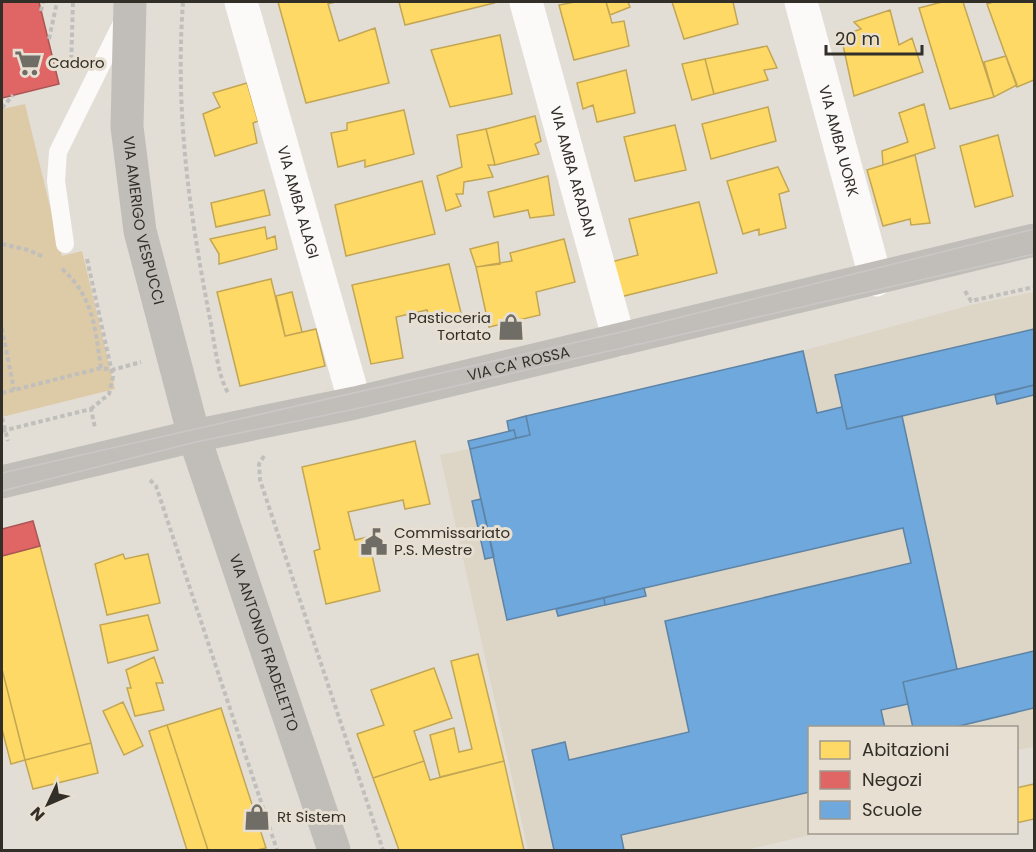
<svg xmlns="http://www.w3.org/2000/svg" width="1036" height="852" font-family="Poppins,sans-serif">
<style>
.built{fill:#ddd5c6}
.green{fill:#ddcaa7}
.homes{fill:#ffd966;stroke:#c2a654;stroke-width:1.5}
.shops{fill:#e06666;stroke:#ac5654;stroke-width:1.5}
.schools{fill:#6fa8dc;stroke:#5d84a6;stroke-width:1.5}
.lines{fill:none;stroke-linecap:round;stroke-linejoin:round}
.path{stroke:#c1bfbc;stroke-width:4;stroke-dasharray:4.5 3;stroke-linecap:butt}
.lane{stroke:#fbfaf9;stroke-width:18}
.street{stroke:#fbfaf9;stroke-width:33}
.secondary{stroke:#c1beba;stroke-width:33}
.tram{stroke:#c9c8c6;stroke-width:1.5}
.labels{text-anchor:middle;stroke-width:6;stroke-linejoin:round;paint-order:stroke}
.poi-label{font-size:15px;fill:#322f29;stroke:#e7dfd1;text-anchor:start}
.street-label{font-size:15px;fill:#322f29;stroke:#e7dfd1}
</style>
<rect width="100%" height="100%" fill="#e2ded6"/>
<path class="built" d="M1034 292V747L1017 750 1016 728H810V832L818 833 746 850H528L440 455 469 449 468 441 509 431 507 421 802 351 971 305Z"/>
<path class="green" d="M25 104 62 256 82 251 115 389 2 417V109Z"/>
<path class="homes" d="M278 2H335L328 4 339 41 375 28 389 83 306 103Z
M399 2H493L494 3 405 25Z
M575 2H606L612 23 624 21 629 46 574 60 559 5Z
M606 2H628L630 7 610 15Z
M672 2H733L738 24 684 39Z
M942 2H963L994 97 950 109 919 8Z
M993 2H1034V80L1017 87 987 4Z
M890 10 899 45 912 38 923 72 854 96 841 36 861 29 854 22Z
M500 35 512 94 450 107 431 50Z
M767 46 777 68 764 70 768 80 714 94 705 59Z
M1006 56 1017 85 994 97 984 62Z
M705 59 714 94 692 100 682 64Z
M626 70 635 113 597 122 593 105 583 109 577 83Z
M247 83 258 121 253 123 257 143 215 156 203 114 220 107 213 93Z
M924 104 935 148 883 165 882 151 908 142 899 113Z
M768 107 776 141 711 159 702 124Z
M404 110 414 154 365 167V160L338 167 331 133 347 130V123Z
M535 116 541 141 535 144 539 154 495 165 486 129Z
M675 125 686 170 635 181 624 137Z
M486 129 495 165H488L493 177 464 182 463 194H456L461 206 446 211 437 176 462 167 457 135Z
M998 135 1013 196 975 207 960 146Z
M915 155 930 223 911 225 910 219 883 226 867 170Z
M778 167 789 191 779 194 786 228 759 235V229L743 234 727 181Z
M548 176 554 215 530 218 528 210 494 217 488 192Z
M422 181 435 234 346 256 335 205Z
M264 190 270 215 216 227 211 203Z
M699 202 717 273 620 297 611 262 638 255 629 219Z
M265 227 267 239 275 236 277 249 219 264V254L210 239Z
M564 239 575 282 536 292 540 315 489 327 476 267 512 261 510 253Z
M498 242 500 264 476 267 470 249Z
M449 264 461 313 429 319 427 310 396 317 403 358 371 364 352 285Z
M271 279 285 336 316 329 325 366 240 386 217 292Z
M292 292 302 332 285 336 276 296Z
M415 441 430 504 405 509 403 500 348 512 355 540 368 537 380 591 326 604 314 551 320 549 302 467Z
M40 546 91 743 25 760 2 669V556Z
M123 554 125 559 148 554 160 603 107 615 95 564Z
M148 615 158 650 108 663 100 625Z
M478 654 504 761 440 777 430 735 454 728 459 752 472 749 451 661Z
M154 657 163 683H156L164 710 135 716 127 688H131L126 670Z
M434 668 452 718 414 731 424 761 373 778 357 734 384 725 371 690Z
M2 669 25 760 11 764 2 729Z
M123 702 143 746 124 755 103 711Z
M221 708 266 848 257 850H208L167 725Z
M167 725 208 850H187L149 731Z
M91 743 98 773 33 789 25 760Z
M424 761 430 780 504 761 524 850H399L373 778Z
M1034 784V819L1016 823V788Z"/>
<path class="shops" d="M2 2H39L59 84 2 98Z
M33 521 40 546 2 556V529Z"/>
<path class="schools" d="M1034 329V385L847 429 835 375Z
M803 351 817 413 842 407 847 429 902 416 957 669 903 682 908 704 881 710 885 728H810V792L621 835 624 850H554L532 750 565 742 569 760 689 732 665 621 911 563 903 528 507 620 470 449 530 435 526 416Z
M1034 385V395L997 404 995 395Z
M526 416 530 435 516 438 514 430 509 431 507 421Z
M514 430 516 438 470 449 468 441Z
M481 499 494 557 485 559 472 501Z
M644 588 646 596 605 605 604 598Z
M604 598 605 605 558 616 556 609Z
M1034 651V708L951 728H913L903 682Z"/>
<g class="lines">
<path class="path" d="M183 2C175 113 189 210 210 319 214 339 218 379 229 394
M41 11 43 2
M49 39 57 2
M71 67 73 2
M2 108 13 95
M2 244 28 250 44 257
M87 259 113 377 109 394 91 409
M62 269C94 297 95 329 101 368
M965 291 971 301 1034 287
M2 328 14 390
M2 393 101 368 112 370 141 362
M2 418 8 441
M2 431 91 409 95 428
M264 456 259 464 260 480 383 850
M150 480 156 486 160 498 277 850"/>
<path class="lane" d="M65 244 56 181 58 152 123 21"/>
<g class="street">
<path id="s1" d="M241 2 355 403"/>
<path id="s2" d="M526 2 619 340"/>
<path id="s3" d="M801 2 876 280"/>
</g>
<g class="secondary">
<path id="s4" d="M130 2 127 127 140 231 194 436 334 850"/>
<path id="s5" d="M2 482 194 436 355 403 1034 240"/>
</g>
<path class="tram" d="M2 473 617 333 1034 229
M2 491 196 442 355 409 1034 254"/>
</g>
<defs>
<symbol id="supermarket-bare" viewBox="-9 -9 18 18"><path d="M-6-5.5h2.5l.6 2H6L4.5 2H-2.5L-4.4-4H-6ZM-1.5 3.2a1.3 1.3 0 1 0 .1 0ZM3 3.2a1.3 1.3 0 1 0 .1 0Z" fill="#706c66" stroke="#e7dfd1" stroke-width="2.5" paint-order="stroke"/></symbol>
<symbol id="shop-bare" viewBox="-9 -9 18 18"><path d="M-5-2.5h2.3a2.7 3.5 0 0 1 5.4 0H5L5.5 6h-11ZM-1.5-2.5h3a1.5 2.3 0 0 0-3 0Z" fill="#706c66" stroke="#e7dfd1" stroke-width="2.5" paint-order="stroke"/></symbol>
<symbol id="civic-bare" viewBox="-9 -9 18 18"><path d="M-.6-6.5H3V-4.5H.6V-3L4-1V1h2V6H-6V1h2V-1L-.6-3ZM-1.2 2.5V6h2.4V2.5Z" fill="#706c66" stroke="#e7dfd1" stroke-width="2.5" paint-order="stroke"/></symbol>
</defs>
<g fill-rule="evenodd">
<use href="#supermarket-bare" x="9" y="44" width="38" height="38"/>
<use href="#shop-bare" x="492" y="308" width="38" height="38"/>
<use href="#civic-bare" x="355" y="523" width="38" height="38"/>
<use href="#shop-bare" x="238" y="798" width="38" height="38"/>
</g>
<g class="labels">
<g class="poi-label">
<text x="48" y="68">Cadoro</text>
<text x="491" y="323" text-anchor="end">Pasticceria<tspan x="491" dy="17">Tortato</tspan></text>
<text x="394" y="538">Commissariato<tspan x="394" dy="17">P.S. Mestre</tspan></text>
<text x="277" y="822">Rt Sistem</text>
</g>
<g class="street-label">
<text dy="5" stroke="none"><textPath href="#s3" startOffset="144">VIA AMBA UORK</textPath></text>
<text dy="5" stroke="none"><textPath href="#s2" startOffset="176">VIA AMBA ARADAN</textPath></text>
<text dy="5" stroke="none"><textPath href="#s1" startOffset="208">VIA AMBA ALAGI</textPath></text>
<text dy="5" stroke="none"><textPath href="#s4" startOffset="220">VIA AMERIGO VESPUCCI</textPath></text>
<text dy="5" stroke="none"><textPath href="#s5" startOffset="530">VIA CA' ROSSA</textPath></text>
<text dy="5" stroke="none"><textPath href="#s4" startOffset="660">VIA ANTONIO FRADELETTO</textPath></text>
</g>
</g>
<rect width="1036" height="852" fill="none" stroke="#322f29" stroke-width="6"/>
<rect x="808" y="726" width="210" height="108" fill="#e7dfd1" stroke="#9f998e" stroke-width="1.5"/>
<rect x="820" y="741" width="30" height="18" fill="#ffd966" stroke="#9f998e" stroke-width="1.5"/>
<text x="862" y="756" font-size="18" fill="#322f29">Abitazioni</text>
<rect x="820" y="771" width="30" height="18" fill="#e06666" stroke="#9f998e" stroke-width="1.5"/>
<text x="862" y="786" font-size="18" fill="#322f29">Negozi</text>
<rect x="820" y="801" width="30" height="18" fill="#6fa8dc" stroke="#9f998e" stroke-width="1.5"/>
<text x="862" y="816" font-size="18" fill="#322f29">Scuole</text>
<g transform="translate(48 804) rotate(226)" stroke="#e7dfd1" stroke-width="4.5" paint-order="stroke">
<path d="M0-4.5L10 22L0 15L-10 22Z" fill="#322f29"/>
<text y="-9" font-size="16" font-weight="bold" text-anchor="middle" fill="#322f29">N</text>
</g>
<path d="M826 45v9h96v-9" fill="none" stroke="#322f29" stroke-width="3"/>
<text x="835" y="45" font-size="18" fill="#322f29" stroke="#e7dfd1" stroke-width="4.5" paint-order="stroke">20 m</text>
</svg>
